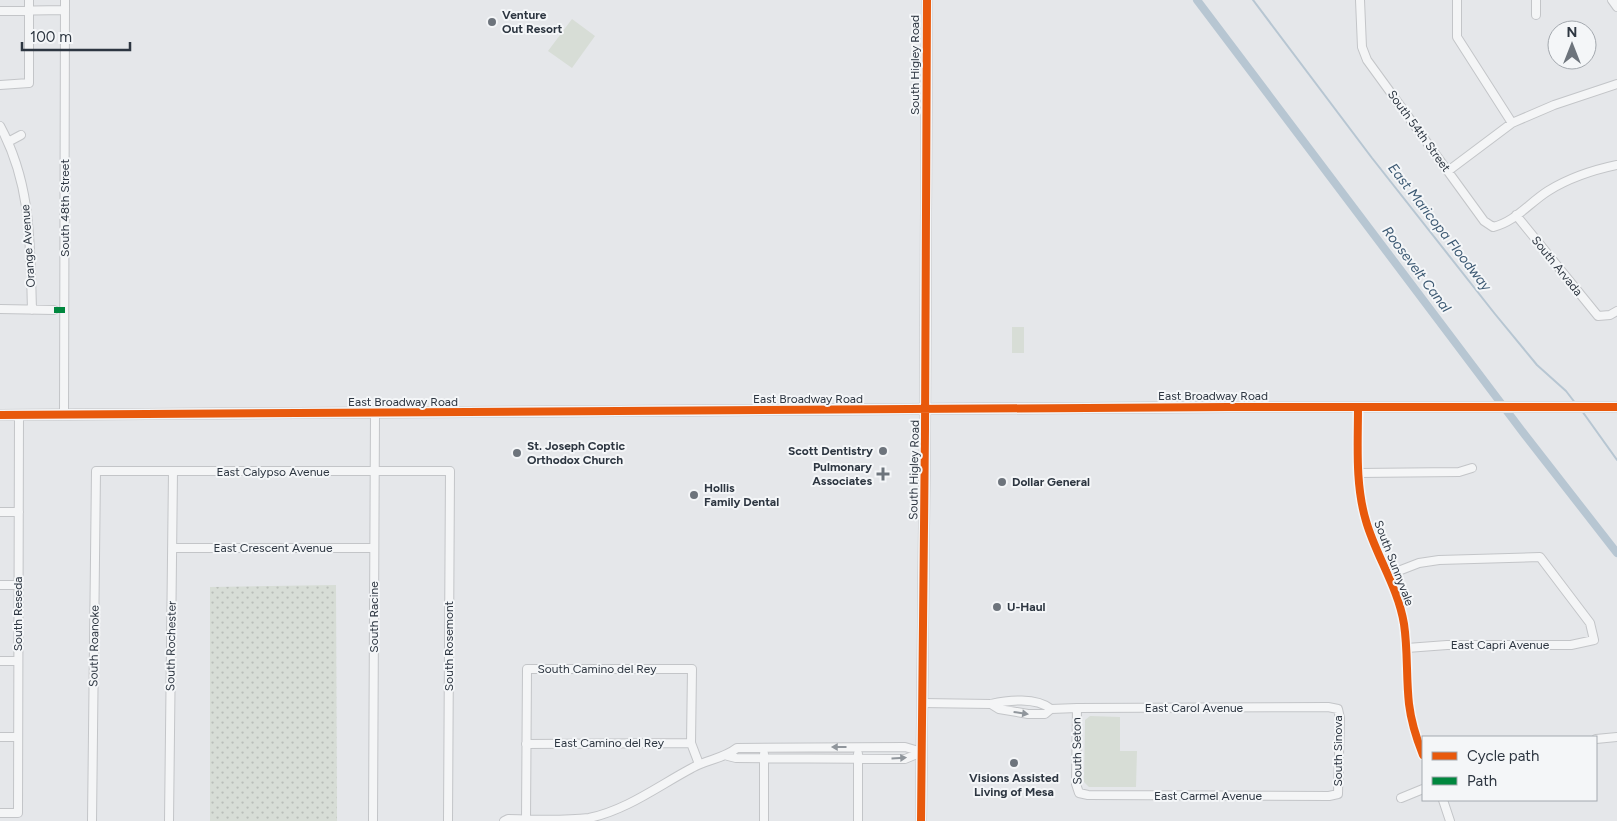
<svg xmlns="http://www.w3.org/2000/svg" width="1617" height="821" font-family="Figtree,sans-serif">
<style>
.grass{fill:url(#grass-dots)}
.green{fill:#d7ddd6}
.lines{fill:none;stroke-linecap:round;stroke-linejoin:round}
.stream{stroke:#b7c6d2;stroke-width:2}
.canal{stroke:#b7c6d2;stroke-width:8}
.minor-casing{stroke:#c3c5c8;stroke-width:10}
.major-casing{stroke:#c2c4c7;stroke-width:12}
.minor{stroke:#f4f5f6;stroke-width:8}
.major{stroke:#f7f8f8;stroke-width:10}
.quiet{stroke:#00873e;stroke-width:6;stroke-dasharray:12 6;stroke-linecap:butt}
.cycleway-casing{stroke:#f4f6f8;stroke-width:11}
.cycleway{stroke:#e8590c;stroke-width:8}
.oneway{fill:#90969c}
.poi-dot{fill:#6d747c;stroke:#f4f6f8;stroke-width:2}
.labels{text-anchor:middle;stroke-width:4;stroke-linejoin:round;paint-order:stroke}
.poi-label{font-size:12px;font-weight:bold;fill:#2d3641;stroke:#f4f6f8;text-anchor:start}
.street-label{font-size:12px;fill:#2d3641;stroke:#f4f6f8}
.water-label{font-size:14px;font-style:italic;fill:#3b5872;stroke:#f4f6f8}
</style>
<defs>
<pattern id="grass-dots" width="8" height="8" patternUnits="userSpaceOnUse" patternTransform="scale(1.25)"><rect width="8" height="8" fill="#d7ddd6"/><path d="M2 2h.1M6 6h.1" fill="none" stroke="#b9beb9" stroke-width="1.8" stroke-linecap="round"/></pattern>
</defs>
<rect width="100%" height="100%" fill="#e5e7ea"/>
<path class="grass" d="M336 585 337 821H210V587Z"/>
<path class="green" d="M572 19 595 36 572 68 548 51Z
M1012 327H1024V353H1012Z
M1090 716 1120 717V751H1137L1136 787H1089L1084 782 1085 720Z"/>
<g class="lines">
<path class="stream" d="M1253 0 1372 158 1495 314 1537 365 1566 391 1576 404
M1582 411 1617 460"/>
<path class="canal" d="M1197 0 1525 435 1617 553"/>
<defs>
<path id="minor" d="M1360 0 1362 47 1367 60 1484 221 1493 227C1515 222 1529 203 1548 191 1569 178 1593 170 1617 165
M1457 0V37L1512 123
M1612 0 1617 7
M0 11 65 10
M1536 15V0
M0 85 29 83V0
M0 126C32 185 30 245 32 310
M8 142 21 135
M1448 171 1512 123 1554 105 1617 84
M1516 215 1598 316 1610 315 1617 311
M0 309 54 310
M1358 407C1358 445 1355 484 1366 521 1376 556 1398 587 1404 624 1408 651 1406 677 1409 704 1411 721 1417 740 1423 755
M64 415 65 0
M1358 473 1459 472 1472 468
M0 512H19
M172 548H374
M1388 575 1419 563 1439 560 1540 557 1590 623 1594 640 1571 645H1447L1407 648
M0 585H18
M0 661H18
M922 703 991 704C1008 700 1036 697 1051 709
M991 704 999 709 1028 714H1045L1051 709 1077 708 1328 707 1338 709 1340 718 1338 794 1329 796 1088 795 1079 793 1076 784 1077 708
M0 737H18
M1596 739 1617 737
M526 744 691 743
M764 754V821
M858 754V821
M728 756 736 758 905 759 922 752
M1401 798 1423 789
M1443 800 1450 821
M0 813H18L19 415
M526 820 527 669H692L691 743 699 764
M92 821 96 471H450L448 821
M169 821 173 471
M373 821 375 414
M504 821 508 819C534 820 563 821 589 818 627 810 658 786 692 768 708 759 723 759 737 748L905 747 922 752"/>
<path id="major" d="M0 415 1228 407H1617
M921 821 925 429 927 0"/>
</defs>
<use href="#minor" class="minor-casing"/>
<use href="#major" class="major-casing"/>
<use href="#minor" class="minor"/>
<use href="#major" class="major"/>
<path class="quiet" d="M54 310H65"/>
<defs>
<path id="cycleway" d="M1358 407C1358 445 1355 484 1366 521 1376 556 1398 587 1404 624 1408 651 1406 677 1409 704 1411 721 1417 740 1423 755
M0 415 1228 407H1617
M921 821 925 429 927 0"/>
</defs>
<use href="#cycleway" class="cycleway-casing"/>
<use href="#cycleway" class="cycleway"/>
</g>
<defs><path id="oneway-solid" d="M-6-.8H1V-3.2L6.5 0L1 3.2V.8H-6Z" transform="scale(1.25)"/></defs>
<g class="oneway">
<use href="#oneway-solid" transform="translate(1021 713) rotate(8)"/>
<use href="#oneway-solid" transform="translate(839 747) rotate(180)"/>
<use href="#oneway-solid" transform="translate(899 758) rotate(-3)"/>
</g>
<g class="poi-dot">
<circle cx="492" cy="22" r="5"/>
<circle cx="883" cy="451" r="5"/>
<circle cx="517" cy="453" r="5"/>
<path d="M880.5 466.5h5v5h5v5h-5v5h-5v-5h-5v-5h5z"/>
<circle cx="1002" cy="482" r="5"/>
<circle cx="694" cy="495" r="5"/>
<circle cx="997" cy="607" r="5"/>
<circle cx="1014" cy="763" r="5"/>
</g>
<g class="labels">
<g class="poi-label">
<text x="502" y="19">Venture<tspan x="502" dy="14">Out Resort</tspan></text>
<text x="527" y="450">St. Joseph Coptic<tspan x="527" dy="14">Orthodox Church</tspan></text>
<text x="873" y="455" text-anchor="end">Scott Dentistry</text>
<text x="872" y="471" text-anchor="end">Pulmonary<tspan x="872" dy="14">Associates</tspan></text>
<text x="1012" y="486">Dollar General</text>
<text x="704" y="492">Hollis<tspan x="704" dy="14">Family Dental</tspan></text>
<text x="1007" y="611">U-Haul</text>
<text x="1014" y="782" text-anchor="middle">Visions Assisted<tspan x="1014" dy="14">Living of Mesa</tspan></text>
</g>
<g class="street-label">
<text transform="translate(915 65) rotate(-90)" y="4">South Higley Road</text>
<text transform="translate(1419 131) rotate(54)" y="4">South 54th Street</text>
<text transform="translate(65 208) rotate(-90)" y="4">South 48th Street</text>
<text transform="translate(28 246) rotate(-94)" y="4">Orange Avenue</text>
<text transform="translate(1557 266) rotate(51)" y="4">South Arvada</text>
<text x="1213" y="400">East Broadway Road</text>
<text x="808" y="403">East Broadway Road</text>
<text x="403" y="406">East Broadway Road</text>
<text transform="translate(914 470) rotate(-89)" y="4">South Higley Road</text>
<text x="273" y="476">East Calypso Avenue</text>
<text x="273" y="552">East Crescent Avenue</text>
<text transform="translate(1394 563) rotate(69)" y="4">South Sunnyvale</text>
<text transform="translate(18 614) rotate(-90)" y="4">South Reseda</text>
<text transform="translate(374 617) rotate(-90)" y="4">South Racine</text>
<text x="1500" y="649">East Capri Avenue</text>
<text transform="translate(94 646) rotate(-89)" y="4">South Roanoke</text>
<text transform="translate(171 646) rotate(-89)" y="4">South Rochester</text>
<text transform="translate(449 646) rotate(-90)" y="4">South Rosemont</text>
<text x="597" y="673">South Camino del Rey</text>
<text x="1194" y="712">East Carol Avenue</text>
<text x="609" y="747">East Camino del Rey</text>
<text transform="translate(1077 751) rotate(-91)" y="4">South Seton</text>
<text transform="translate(1338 751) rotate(-90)" y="4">South Sinova</text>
<text x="1208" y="800">East Carmel Avenue</text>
</g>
<g class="water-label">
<text transform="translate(1440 227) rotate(52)" y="5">East Maricopa Floodway</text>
<text transform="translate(1417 269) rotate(53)" y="5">Roosevelt Canal</text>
</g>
</g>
<rect x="1422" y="736" width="175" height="65" fill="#f4f6f8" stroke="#a4a9af"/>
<rect x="1432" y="752" width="25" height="8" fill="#e8590c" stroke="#a4a9af"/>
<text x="1467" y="761" font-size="15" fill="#2d3641">Cycle path</text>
<rect x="1432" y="777" width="25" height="8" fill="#00873e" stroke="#a4a9af"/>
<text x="1467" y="786" font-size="15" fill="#2d3641">Path</text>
<g transform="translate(1572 45)"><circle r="24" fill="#f4f6f8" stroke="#a4a9af"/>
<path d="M0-4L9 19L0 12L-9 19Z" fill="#6d747c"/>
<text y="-8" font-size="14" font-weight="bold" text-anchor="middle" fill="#2d3641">N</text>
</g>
<path d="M22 42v8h108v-8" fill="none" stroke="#2d3641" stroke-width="2.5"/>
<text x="30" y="42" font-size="15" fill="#2d3641" stroke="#f4f6f8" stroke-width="4" paint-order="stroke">100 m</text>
</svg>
